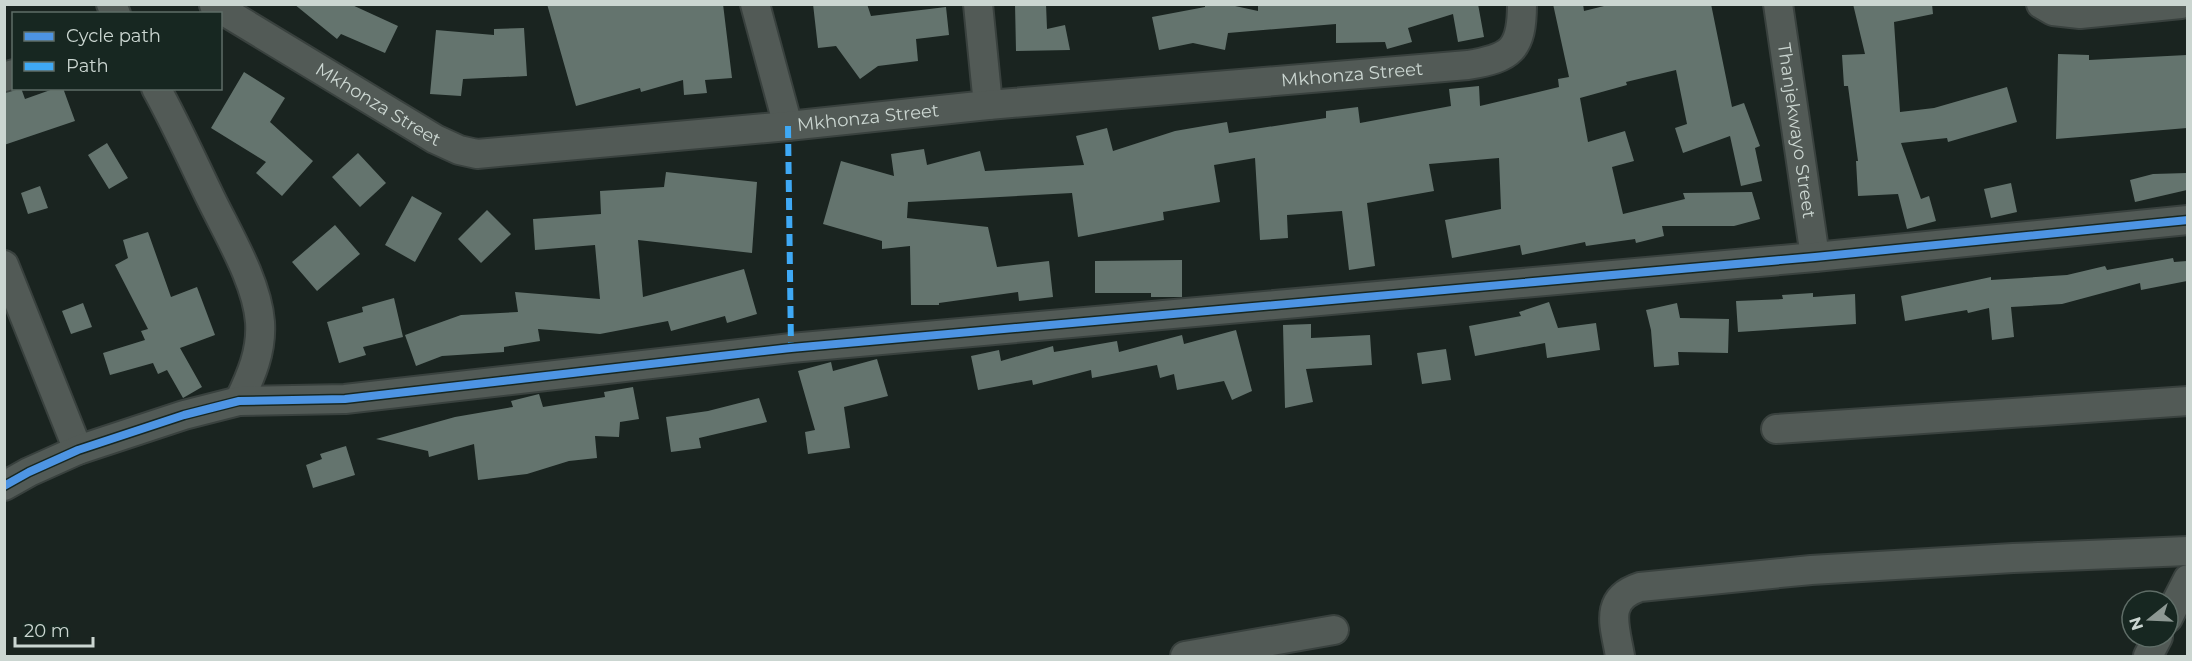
<svg xmlns="http://www.w3.org/2000/svg" width="2192" height="661" font-family="Montserrat,sans-serif">
<style>
.building{fill:#64746e}
.lines{fill:none;stroke-linecap:round;stroke-linejoin:round}
.minor-casing{stroke:#39413e;stroke-width:32}
.minor{stroke:#525a56;stroke-width:28}
.quiet{stroke:#3fa9f5;stroke-width:6;stroke-dasharray:12 6;stroke-linecap:butt}
.cycleway-casing{stroke:#172721;stroke-width:11}
.cycleway{stroke:#4d94e3;stroke-width:8}
.labels{text-anchor:middle;stroke-width:6;stroke-linejoin:round;paint-order:stroke}
.street-label{font-size:18px;fill:#cbd6d1;stroke:#172721}
</style>
<rect width="100%" height="100%" fill="#1a2420"/>
<path class="building" d="M294 4H350L398 26 385 53 341 34 337 39Z
M547 4H723L732 78 705 80 707 93 684 95 683 80 641 92 640 88 576 106Z
M813 4H867L871 16 946 7 949 35 916 39 918 61 878 66 860 79 836 46 818 48Z
M1015 4H1046L1047 29 1065 25 1070 50 1016 51Z
M1205 4H1226L1258 11V4H1478L1484 37 1458 42 1453 14 1408 28 1412 42 1387 49 1385 42 1336 43V24L1228 33 1225 50 1193 43 1159 50 1152 17 1205 7Z
M1553 4H1583L1584 11 1612 4H1711L1732 107 1744 103 1760 146 1755 148 1762 181 1741 186 1730 136 1683 153 1675 128 1687 124 1676 70 1626 82 1627 85 1580 98 1588 142 1625 131 1634 161 1612 167 1623 214 1685 199 1683 193 1752 192 1760 219 1734 226H1662L1664 236 1636 243 1635 239 1586 246 1585 242 1522 255 1520 245 1452 258 1445 220 1501 209 1499 158 1429 164 1434 191 1367 203 1375 266 1349 270 1342 211 1287 215 1288 238 1260 240 1255 158 1214 165 1220 202 1163 212 1164 220 1078 237 1072 193 908 202 907 218 988 227 997 267 1049 261 1053 297 1019 301 1018 292 939 303V305H911L910 246 882 249V241L823 224 841 161 894 176 891 154 924 149 927 165 980 151 985 171 1084 165 1076 136 1107 128 1113 151 1175 131 1227 122 1229 133 1326 118V111L1358 107 1360 123 1451 106 1449 89 1479 86 1480 106 1559 87 1558 79 1569 77Z
M1853 4H1932L1933 14 1894 22 1900 112 1934 108 2007 87 2017 122 1948 142 1947 138 1901 143 1921 199 1929 196 1936 221 1907 229 1898 194 1858 196 1856 161H1858L1848 86H1844L1842 55 1865 54Z
M524 28 527 76 463 79 461 96 430 94 436 30 494 35V29Z
M2058 54 2089 55V60L2187 55V128L2056 139Z
M244 72 285 98 270 122 313 161 282 196 256 173 266 162 211 128Z
M21 88 25 99 56 88H63L75 121 4 145V93Z
M107 143 128 178 109 189 88 155Z
M358 153 386 183 360 207 332 177Z
M666 172 757 182 752 253 638 240 643 297 744 269 757 314 727 323 725 316 671 331 668 321 600 334 538 329 540 341 504 347V352L442 356 416 366 405 335 461 315 518 312 515 292 600 299 595 245 535 250 533 219 601 214 600 191 664 187Z
M2187 173V190L2135 202 2130 180 2153 174Z
M2011 183 2017 212 1991 218 1984 189Z
M40 186 48 208 28 214 21 193Z
M412 196 442 213 415 262 385 245Z
M487 210 511 234 481 263 458 239Z
M335 225 360 254 317 291 292 262Z
M148 232 171 297 197 287 215 335 180 348 202 387 183 398 167 370 158 374 153 363 110 375 103 353 145 340 141 331 148 329 115 265 128 258 123 240Z
M2173 258 2174 262 2187 261V281L2141 290 2140 283 2062 304 2011 307 2014 337 1992 340 1989 308 1968 313 1967 310 1905 321 1901 296 1991 277V280L2067 275 2105 266 2107 270Z
M1182 260V297H1151V293H1095V261Z
M1813 293V297L1855 294 1856 324 1738 332 1736 301 1783 299 1782 295Z
M394 298 403 337 363 347 366 355 339 363 327 322 363 312 362 307Z
M1549 302 1558 328 1596 323 1600 350 1547 358 1545 343 1475 356 1469 326 1521 316 1519 312Z
M83 303 92 327 71 334 62 311Z
M1677 303 1680 318 1729 319 1728 353 1678 352 1679 365 1654 367 1651 330 1646 310Z
M1311 324V338L1370 335 1372 365 1306 369 1313 402 1285 408 1283 325Z
M1236 330 1252 391 1232 400 1224 381 1177 390 1174 374 1160 378 1157 365 1092 378 1091 370 1033 385 1032 380 978 390 971 356 999 350 1001 361 1053 346 1054 352 1117 341 1119 352 1182 335 1184 344Z
M1446 349 1451 380 1422 384 1417 353Z
M877 359 888 396 844 407 850 448 808 454 805 432 815 430 798 371 831 362 833 371Z
M633 387 639 419 620 422 619 437 595 436 597 458 569 461 527 474 478 480 474 444 429 457 428 451 376 439 455 417 513 407 511 401 539 394 543 407 605 397 604 392Z
M759 398 767 422 699 438 701 448 671 452 666 417 708 411Z
M346 446 355 475 313 488 306 465 322 459 320 454Z"/>
<g class="lines">
<defs>
<g id="minor">
<path d="M111 4 116 14"/>
<path d="M755 4 788 126"/>
<path d="M978 4 988 105"/>
<path id="s1" d="M1778 4 1815 257"/>
<path d="M2041 4 2053 11 2080 14 2181 4"/>
<path id="s2" d="M214 5 435 139 459 150 477 154 788 126 988 105 1468 65C1511 58 1522 50 1522 4"/>
<path d="M4 77 14 74"/>
<path d="M156 88C176 124 193 162 211 199 229 236 257 282 260 322 262 351 251 376 239 401"/>
<path d="M4 265 78 450"/>
<path d="M1776 429 2188 401"/>
<path d="M4 486 29 472 78 450 184 415 239 401 345 399 791 348 1815 257 2188 220"/>
<path d="M2168 618 2188 579"/>
<path d="M1185 656 1334 630"/>
<path d="M1620 656C1615 626 1603 599 1640 587L1811 570 2013 558 2188 551"/>
<path d="M2148 656 2158 637"/>
</g>
</defs>
<use href="#minor" class="minor-casing"/>
<use href="#minor" class="minor"/>
<path class="quiet" d="M788 126 791 348"/>
<defs>
<path id="cycleway" d="M4 486 29 472 78 450 184 415 239 401 345 399 791 348 1815 257 2188 220"/>
</defs>
<use href="#cycleway" class="cycleway-casing"/>
<use href="#cycleway" class="cycleway"/>
</g>
<g class="labels">
<g class="street-label">
<text dy="6" stroke="none"><textPath href="#s2" startOffset="1182">Mkhonza Street</textPath></text>
<text dy="6" stroke="none"><textPath href="#s2" startOffset="192">Mkhonza Street</textPath></text>
<text dy="6" stroke="none"><textPath href="#s2" startOffset="696">Mkhonza Street</textPath></text>
<text dy="6" stroke="none"><textPath href="#s1" startOffset="128">Thanjekwayo Street</textPath></text>
</g>
</g>
<rect width="2192" height="661" fill="none" stroke="#cbd6d1" stroke-width="12"/>
<rect x="12" y="12" width="210" height="78" fill="#172721" stroke="#5f6d67" stroke-width="1.5"/>
<rect x="24" y="32" width="30" height="9" fill="#4d94e3" stroke="#5f6d67" stroke-width="1.5"/>
<text x="66" y="42" font-size="18" fill="#cbd6d1">Cycle path</text>
<rect x="24" y="62" width="30" height="9" fill="#3fa9f5" stroke="#5f6d67" stroke-width="1.5"/>
<text x="66" y="72" font-size="18" fill="#cbd6d1">Path</text>
<g transform="translate(2150 619) rotate(252)"><circle r="28" fill="#172721" stroke="#5f6d67" stroke-width="1.5"/>
<path d="M0-4.5L10 22L0 15L-10 22Z" fill="#8d9893"/>
<text y="-9" font-size="16" font-weight="bold" text-anchor="middle" fill="#cbd6d1">N</text>
</g>
<path d="M15 637v9h78v-9" fill="none" stroke="#cbd6d1" stroke-width="3"/>
<text x="24" y="637" font-size="18" fill="#cbd6d1" stroke="#172721" stroke-width="4.5" paint-order="stroke">20 m</text>
</svg>
